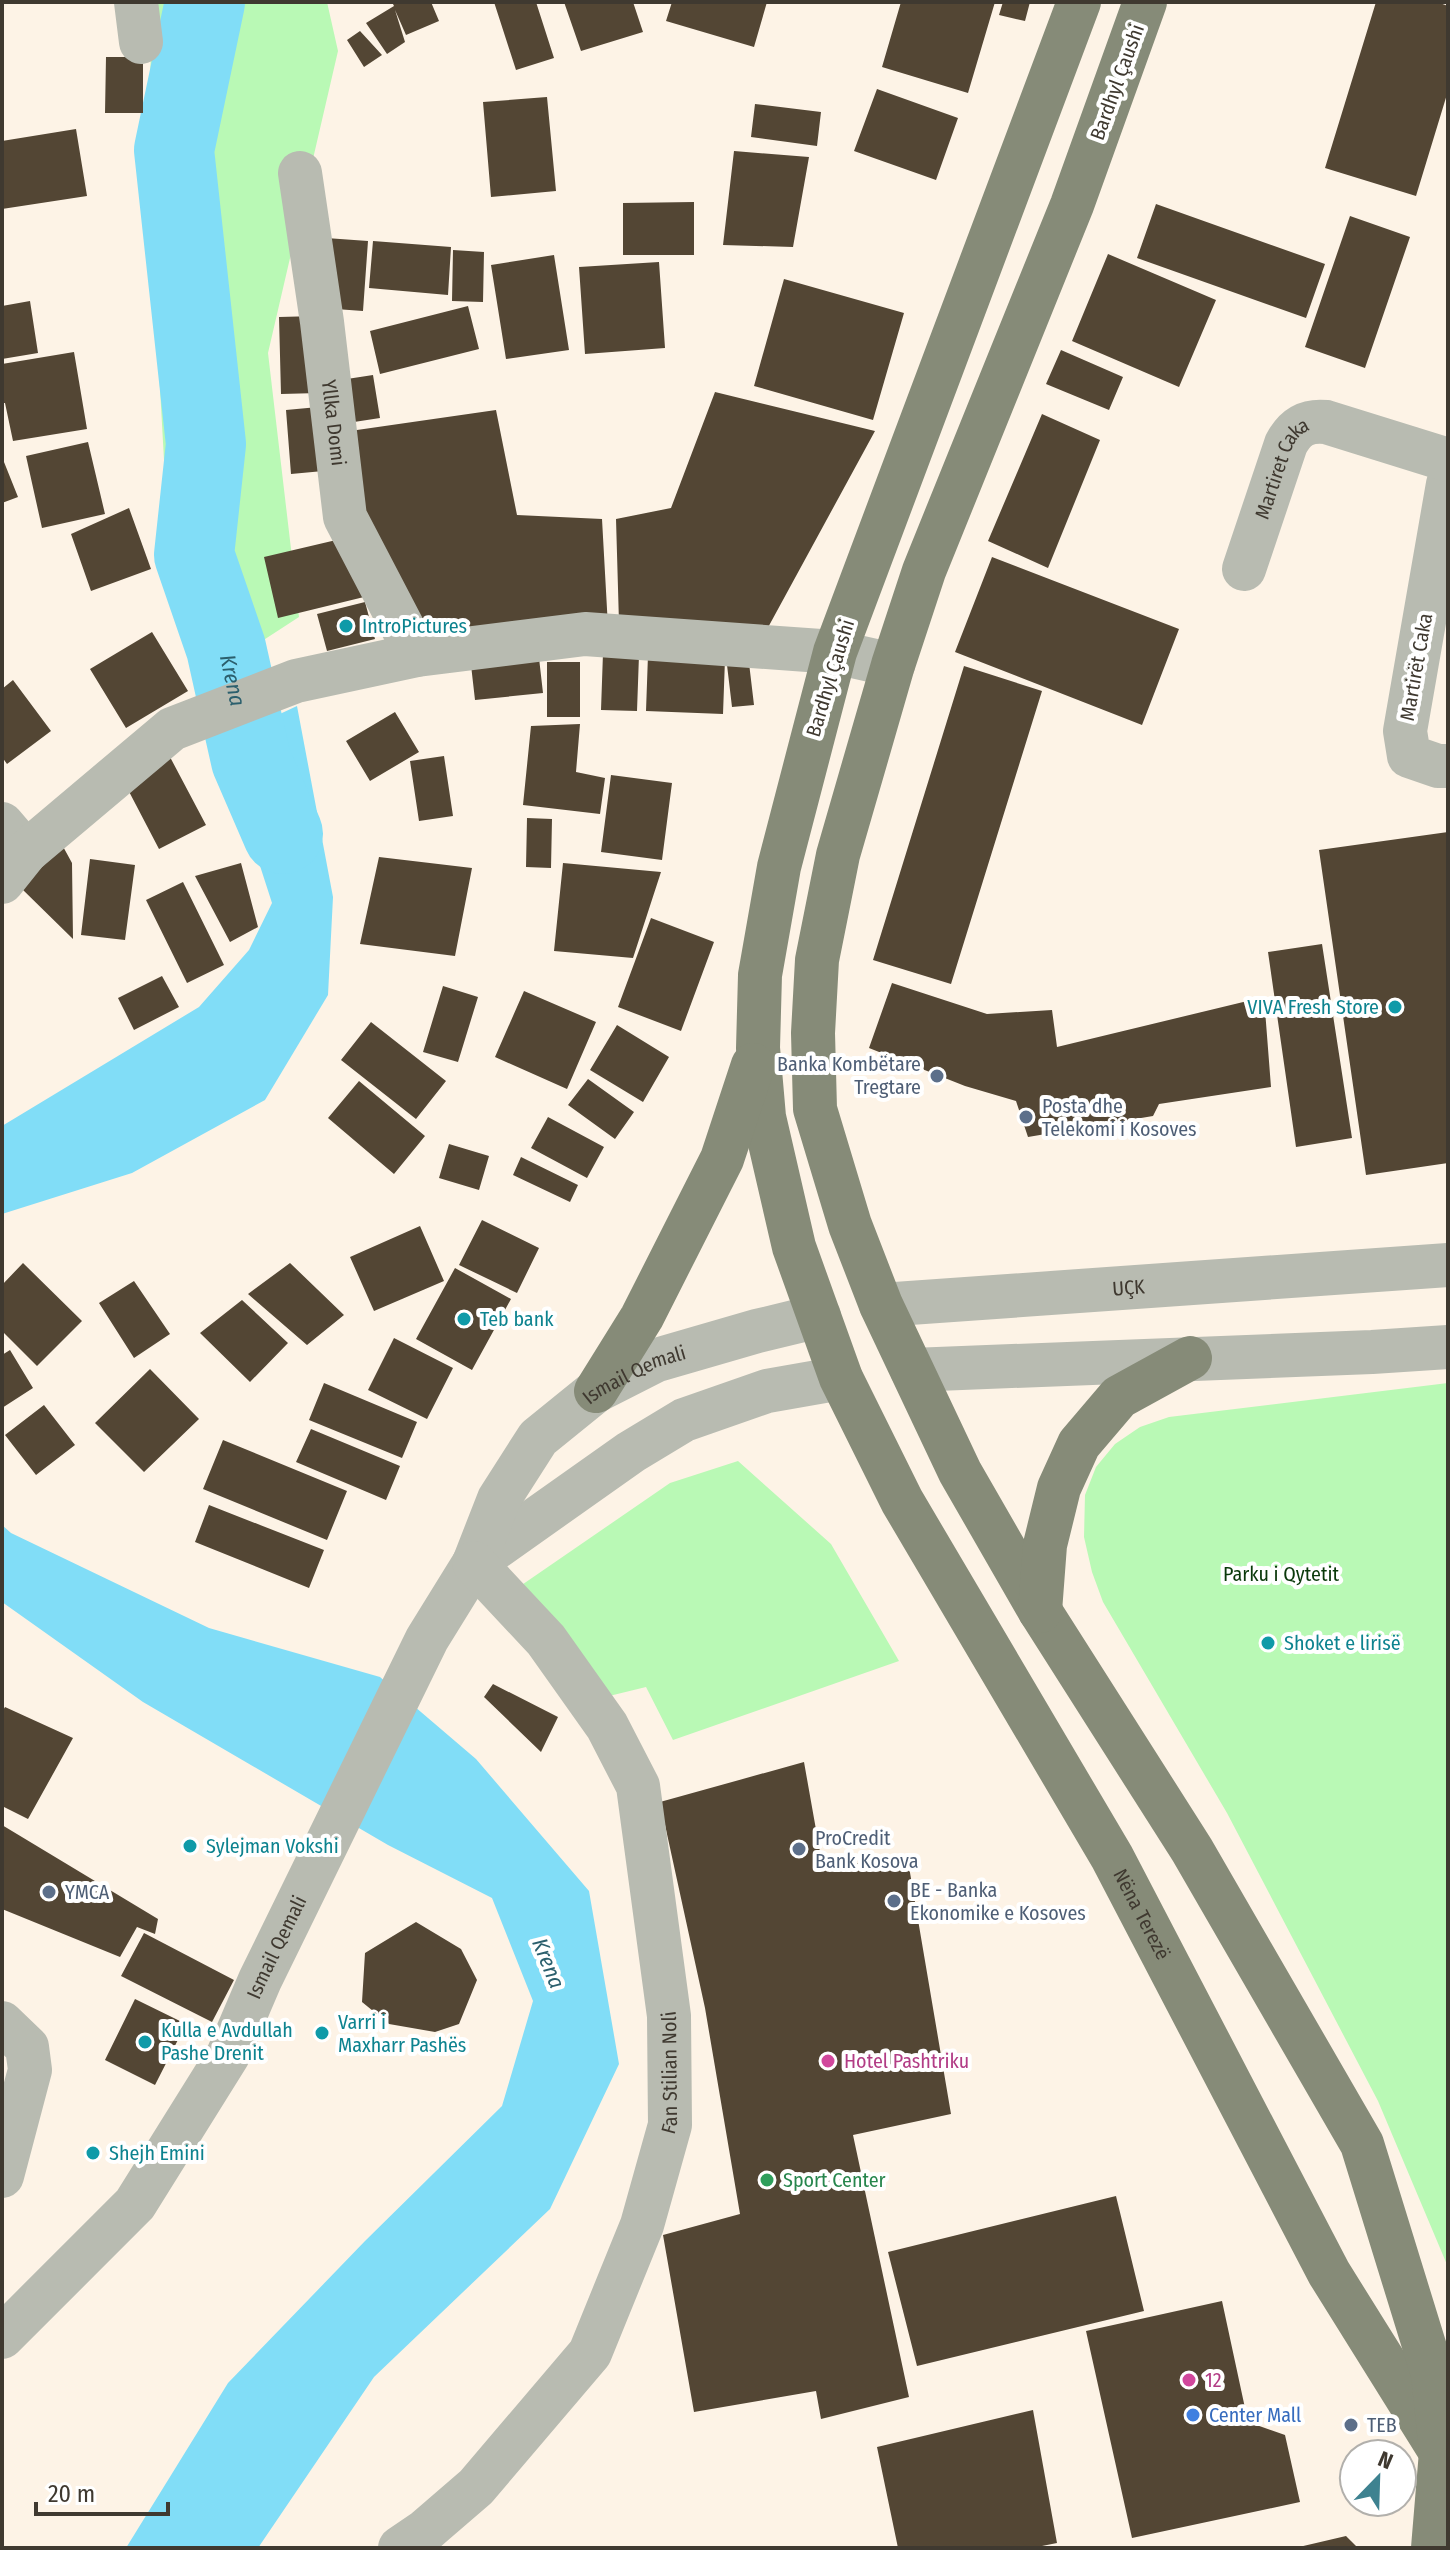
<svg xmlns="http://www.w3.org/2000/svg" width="1450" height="2550" font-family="'Fira Sans Condensed',sans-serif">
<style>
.green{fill:#b9f9b5}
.water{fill:#81ddf7}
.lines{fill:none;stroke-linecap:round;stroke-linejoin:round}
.river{stroke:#81ddf7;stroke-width:80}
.building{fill:#534634}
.minor{stroke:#b8bbb1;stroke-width:44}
.major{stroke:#868b78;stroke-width:44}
.culture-dot{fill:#0f9aa8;stroke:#fff;stroke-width:3}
.service-dot{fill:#5c6f8a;stroke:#fff;stroke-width:3}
.hotel-dot{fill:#d1479c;stroke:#fff;stroke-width:3}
.leisure-dot{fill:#2e9e5b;stroke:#fff;stroke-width:3}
.shop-dot{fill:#3f7fe0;stroke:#fff;stroke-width:3}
.labels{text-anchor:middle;stroke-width:8;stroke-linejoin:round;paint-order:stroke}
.street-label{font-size:20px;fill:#3f3930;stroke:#fff}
.culture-label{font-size:20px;fill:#0d838f;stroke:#fff;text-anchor:start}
.service-label{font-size:20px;fill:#4e5e75;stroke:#fff;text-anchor:start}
.park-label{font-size:20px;fill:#0a390a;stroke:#fff}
.hotel-label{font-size:20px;fill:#b23c85;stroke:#fff;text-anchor:start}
.leisure-label{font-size:20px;fill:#27864d;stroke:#fff;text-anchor:start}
.shop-label{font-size:20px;fill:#366cbe;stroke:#fff;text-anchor:start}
.water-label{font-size:22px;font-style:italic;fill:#2b5f6d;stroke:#fff}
</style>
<rect width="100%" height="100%" fill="#fdf3e6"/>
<path class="green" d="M153 2H327L338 51 268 353 299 617 253 647 164 460 147 155Z
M1448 1383V2267L1378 2101 1227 1813 1103 1602 1092 1572 1084 1537 1085 1495 1096 1467 1115 1444 1140 1427 1169 1417Z
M738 1461 831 1544 899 1661 673 1740 646 1687 601 1698 513 1591 670 1483Z"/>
<path class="water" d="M297 706 333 897 328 995 265 1100 132 1173 2 1214V1126L199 1007 249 950 272 903 220 742Z
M2 1525 11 1533 209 1628 380 1677 476 1759 589 1891 619 2064 550 2209 374 2377 258 2548H126L228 2383 365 2241 502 2106 533 2001 492 1898 388 1845 143 1702 2 1602Z"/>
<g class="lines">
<path class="river" id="s1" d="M205 2 174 150 206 444 194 555 226 648 251 760 283 834"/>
</g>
<path class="building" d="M392 2H431L439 21 406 35 395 10 405 42 387 54 366 23 394 6Z
M494 2H536L554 58 516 70Z
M564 2H633L643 32 581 51Z
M672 2H767L754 47 666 21Z
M901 2H995L968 93 882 67Z
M1003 2H1030L1025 21 999 15Z
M1376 2H1437L1448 6V91L1416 196 1325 168Z
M360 31 382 55 364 67 347 40Z
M106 57H143V113H105Z
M877 89 958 118 936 180 854 151Z
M547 97 556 191 491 197 483 102Z
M755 104 821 112 817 146 751 137Z
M76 129 87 196 2 209V141Z
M734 151 809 157 793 247 723 245Z
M694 202V255H623V203Z
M1156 204 1325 264 1306 318 1137 258Z
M1350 216 1410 237 1365 368 1305 347Z
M326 238 368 241 363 311 322 308Z
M373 241 451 247 448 295 369 288Z
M453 250 484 252 483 302 452 301Z
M1108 254 1216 300 1179 387 1072 341Z
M554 255 569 350 506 359 491 265Z
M659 262 665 348 585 354 579 267Z
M784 279 904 313 873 420 754 386Z
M30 301 38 353 2 359V306Z
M468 306 479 349 380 374 370 331Z
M317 316 319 393 281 394 279 317Z
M1061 350 1123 377 1109 410 1046 384Z
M74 352 87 429 13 441 5 403H2V364Z
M373 375 380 418 341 424 334 381Z
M715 392 875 431 765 633 619 623 616 519 671 508Z
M329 406 334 470 291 474 286 410Z
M496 410 517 515 602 519 608 627 423 642 360 515 350 431Z
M1042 414 1100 440 1048 568 988 541Z
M88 442 105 514 42 528 26 456Z
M2 457 18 497 2 503Z
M129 508 151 569 91 591 71 534Z
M349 537 364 597 278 618 264 557Z
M992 557 1179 629 1142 725 955 652Z
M365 602 375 639 327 651 317 614Z
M152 632 188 691 126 728 90 669Z
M603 653 639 655 637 711 601 710Z
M648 655 725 659 723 714 646 711Z
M539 658 543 693 475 700 471 665Z
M547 662H580V717H547Z
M749 663 754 705 732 707 727 665Z
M964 666 1042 691 951 984 873 960Z
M13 680 51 731 7 764 2 757V689Z
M395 712 419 752 370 781 346 741Z
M580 724 576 772 605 778 600 814 523 805 531 726Z
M444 756 453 816 419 821 410 761Z
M170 757 206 825 159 849 124 782Z
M611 775 672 783 662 860 601 852Z
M527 818 552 819 551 868 526 867Z
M1448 832V1163L1366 1175 1319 850Z
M60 841 72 863 73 939 21 888Z
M379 857 472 868 455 956 360 944Z
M90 859 135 865 125 940 81 935Z
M241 863 258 927 230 942 195 876Z
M563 863 661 872 633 958 554 951Z
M183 882 224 965 187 983 146 900Z
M651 918 714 942 681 1031 618 1007Z
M1322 944 1352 1138 1296 1147 1268 952Z
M162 976 179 1007 134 1030 118 998Z
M892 983 987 1014 1052 1010 1057 1047 1264 997 1271 1087 1159 1104 1153 1116 1028 1137 1016 1101 965 1086 869 1048Z
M443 986 478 997 458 1062 423 1052Z
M524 991 596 1022 567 1089 495 1057Z
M371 1022 446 1081 416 1119 341 1060Z
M617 1025 669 1057 643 1102 590 1070Z
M588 1079 634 1112 615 1139 568 1105Z
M359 1081 425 1136 394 1174 328 1118Z
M548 1117 604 1147 587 1178 531 1148Z
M449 1144 489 1156 479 1190 439 1178Z
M521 1157 578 1185 570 1202 513 1175Z
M482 1220 539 1248 517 1293 459 1265Z
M420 1226 444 1281 374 1311 350 1257Z
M23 1263 82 1321 37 1366 2 1331V1285Z
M290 1263 344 1315 307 1345 248 1294Z
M455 1268 511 1299 472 1370 416 1339Z
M134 1281 170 1334 134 1358 99 1303Z
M242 1300 288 1343 250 1382 200 1333Z
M394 1338 453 1368 427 1419 368 1390Z
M10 1350 33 1388 2 1408V1355Z
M150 1369 199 1419 144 1472 95 1423Z
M324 1383 417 1422 402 1458 309 1420Z
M44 1405 75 1445 36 1475 5 1435Z
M311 1429 400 1466 386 1500 296 1462Z
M223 1440 347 1491 327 1540 203 1489Z
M209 1505 324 1550 309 1588 195 1542Z
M493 1684 558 1717 541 1752 484 1697Z
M5 1707 73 1738 28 1819 2 1806V1712Z
M804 1762 823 1869 907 1855 951 2114 853 2135 909 2397 821 2419 816 2391 694 2412 663 2235 740 2214 705 2008 660 1802Z
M2 1825 158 1919 155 1934 137 1927 120 1957 2 1909Z
M416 1922 461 1949 477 1980 459 2024 435 2032 389 2024 362 2002 365 1953Z
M144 1933 234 1980 212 2022 121 1976Z
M135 1999 186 2024 155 2085 105 2060Z
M1116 2196 1144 2311 917 2366 888 2252Z
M1222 2301 1248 2422 1285 2435 1300 2502 1132 2538 1086 2331Z
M1033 2410 1057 2543 1032 2548H898L877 2447Z
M1346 2536 1358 2548H1299V2547Z"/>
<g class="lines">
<g class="minor">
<path d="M136 2 141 42"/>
<path id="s2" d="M300 173 322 322 345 517 417 655"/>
<path d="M1448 484 1405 731 1409 756 1438 766H1448"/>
<path id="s3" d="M1244 569 1286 444C1295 427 1306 420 1326 422L1448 460"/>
<path d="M2 824 26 852"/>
<path d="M2 882 26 852 172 729 296 681 417 655 585 634 835 652 893 665"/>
<path id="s4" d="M881 1305 1448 1265"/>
<path d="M912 1370 1372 1352 1448 1347"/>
<path d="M474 1563 631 1452 684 1420 767 1391 841 1378"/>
<path d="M2 2023 27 2047 30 2070 2 2176"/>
<path id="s5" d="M2 2337 135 2204 228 2055 260 1980 427 1639 474 1563 499 1499 538 1438 596 1391 657 1360 757 1331 819 1316"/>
<path id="s6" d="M400 2548 425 2531 476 2487 590 2353 642 2225 670 2125 669 2016 638 1786 607 1726 546 1640 474 1563"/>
</g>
<g class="major">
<path id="s7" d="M1079 2 835 652 779 867 760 975 758 1048 764 1117 794 1247 841 1378 902 1501 1112 1857 1329 2273 1437 2446"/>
<path d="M1145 2 1072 205 924 571 893 665 838 855 817 960 813 1033 815 1109 850 1225 881 1305 960 1472 1040 1611 1192 1850 1362 2144 1433 2374 1441 2452 1433 2548"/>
<path d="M596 1391 642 1317 722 1159 753 1065"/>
<path d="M1040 1611 1045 1545 1059 1488 1079 1444 1119 1397 1190 1358"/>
</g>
</g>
<g class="culture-dot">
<circle cx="346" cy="626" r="8"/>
<circle cx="1395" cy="1007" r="8"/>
<circle cx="464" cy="1319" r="8"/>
<circle cx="1268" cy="1643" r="8"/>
<circle cx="190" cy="1846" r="8"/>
<circle cx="322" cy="2033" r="8"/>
<circle cx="145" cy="2042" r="8"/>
<circle cx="93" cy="2153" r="8"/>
</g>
<g class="service-dot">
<circle cx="937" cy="1076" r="8"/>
<circle cx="1026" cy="1117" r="8"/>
<circle cx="799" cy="1849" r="8"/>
<circle cx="49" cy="1892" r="8"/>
<circle cx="894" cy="1901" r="8"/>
<circle cx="1351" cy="2425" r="8"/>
</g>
<g class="hotel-dot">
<circle cx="828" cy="2061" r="8"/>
<circle cx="1189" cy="2380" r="8"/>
</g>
<circle class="leisure-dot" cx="767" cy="2180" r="8"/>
<circle class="shop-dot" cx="1193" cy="2415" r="8"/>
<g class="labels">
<g class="street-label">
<text transform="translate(1117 82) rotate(-70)" y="7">Bardhyl Çaushi</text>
<text dy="7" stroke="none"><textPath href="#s2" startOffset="252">Yllka Domi</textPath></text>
<text dy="7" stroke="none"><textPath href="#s3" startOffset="108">Martiret Caka</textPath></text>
<text transform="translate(1416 667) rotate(-80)" y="7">Martirët Caka</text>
<text transform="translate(830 678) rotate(-73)" y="7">Bardhyl Çaushi</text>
<text dy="7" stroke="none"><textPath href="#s4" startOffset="248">UÇK</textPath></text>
<text dy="7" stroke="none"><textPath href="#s5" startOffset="1172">Ismail Qemali</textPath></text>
<text dy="7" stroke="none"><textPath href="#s7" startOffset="2056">Nëna Terezë</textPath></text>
<text dy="7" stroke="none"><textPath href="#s5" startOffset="482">Ismail Qemali</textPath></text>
<text dy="7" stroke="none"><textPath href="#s6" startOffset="568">Fan Stilian Noli</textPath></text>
</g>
<g class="culture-label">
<text x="362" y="633">IntroPictures</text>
<text x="1379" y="1014" text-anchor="end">VIVA Fresh Store</text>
<text x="480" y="1326">Teb bank</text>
<text x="1284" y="1650">Shoket e lirisë</text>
<text x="206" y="1853">Sylejman Vokshi</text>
<text x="338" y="2029">Varri i<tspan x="338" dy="23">Maxharr Pashës</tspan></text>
<text x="161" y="2037">Kulla e Avdullah<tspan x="161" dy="23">Pashe Drenit</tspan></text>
<text x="109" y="2160">Shejh Emini</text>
</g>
<g class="service-label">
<text x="921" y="1071" text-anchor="end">Banka Kombëtare<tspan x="921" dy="23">Tregtare</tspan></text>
<text x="1042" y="1113">Posta dhe<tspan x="1042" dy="23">Telekomi i Kosoves</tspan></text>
<text x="815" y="1845">ProCredit<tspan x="815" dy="23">Bank Kosova</tspan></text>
<text x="910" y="1897">BE - Banka<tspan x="910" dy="23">Ekonomike e Kosoves</tspan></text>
<text x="65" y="1899">YMCA</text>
<text x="1367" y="2432">TEB</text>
</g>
<g class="park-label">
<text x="1281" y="1581">Parku i Qytetit</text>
</g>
<g class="hotel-label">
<text x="844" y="2068">Hotel Pashtriku</text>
<text x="1205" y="2387">12</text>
</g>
<g class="leisure-label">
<text x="783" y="2187">Sport Center</text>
</g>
<g class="shop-label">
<text x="1209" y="2422">Center Mall</text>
</g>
<g class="water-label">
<text dy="8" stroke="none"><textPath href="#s1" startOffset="690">Krena</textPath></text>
<text transform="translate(549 1963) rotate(68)" y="8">Krena</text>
</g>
</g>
<rect width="1450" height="2550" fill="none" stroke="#3f3930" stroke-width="8"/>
<g transform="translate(1378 2478) rotate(23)"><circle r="38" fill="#ffffff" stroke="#b2b0ac" stroke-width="2"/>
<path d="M0-6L14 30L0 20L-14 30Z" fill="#3e8290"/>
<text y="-12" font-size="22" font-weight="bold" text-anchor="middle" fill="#3f3930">N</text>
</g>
<path d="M36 2502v12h132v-12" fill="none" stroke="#3f3930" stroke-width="4"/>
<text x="48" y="2502" font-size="24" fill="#3f3930" stroke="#ffffff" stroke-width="6" paint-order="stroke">20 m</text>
</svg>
